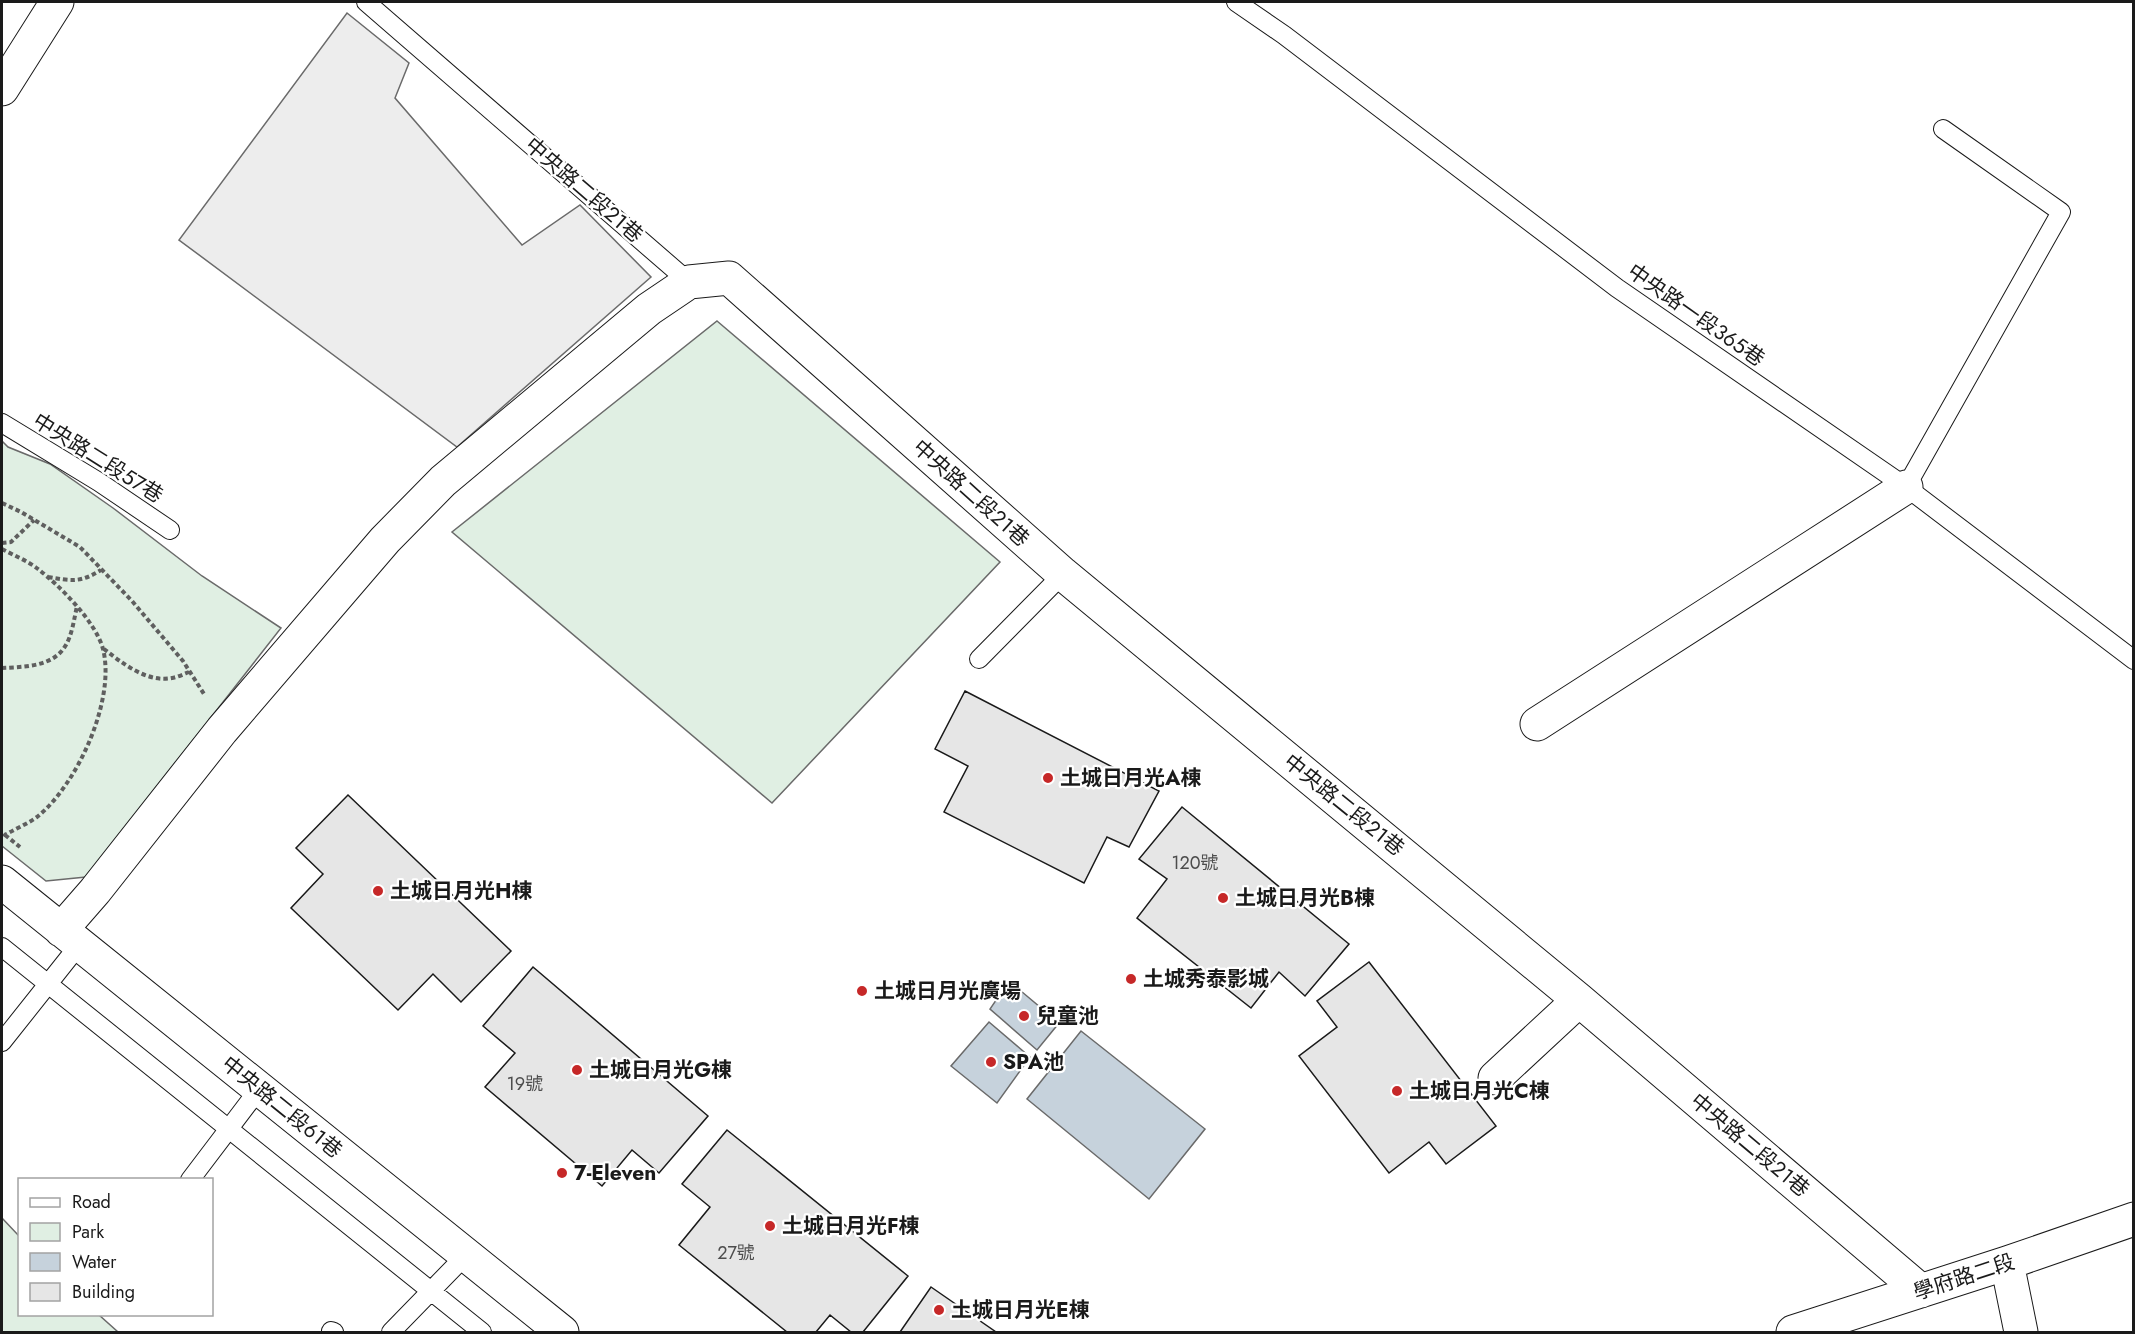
<svg xmlns="http://www.w3.org/2000/svg" width="2135" height="1334" font-family="Jost,'Noto Sans TC',sans-serif">
<style>
.green{fill:#e0efe3;stroke:#6a6a6a;stroke-width:1.5}
.parking{fill:#ededed;stroke:#6a6a6a;stroke-width:1.5}
.water{fill:#c6d2dc;stroke:#6a6a6a;stroke-width:1.5}
.building{fill:#e6e6e6;stroke:#1a1a1a;stroke-width:1.5}
.lines{fill:none;stroke-linecap:round;stroke-linejoin:round}
.lane-casing{stroke:#1a1a1a;stroke-width:20}
.street-casing{stroke:#1a1a1a;stroke-width:35}
.secondary-casing{stroke:#1a1a1a;stroke-width:35}
.path{stroke:#5f5f5f;stroke-width:4;stroke-dasharray:4.5 3;stroke-linecap:butt}
.lane{stroke:#fff;stroke-width:18}
.street{stroke:#fff;stroke-width:33}
.secondary{stroke:#fff;stroke-width:33}
.poi-dot{fill:#c62828;stroke:#fff;stroke-width:2}
.labels{text-anchor:middle;stroke-width:4.5;stroke-linejoin:round;paint-order:stroke}
.number-label{font-size:18px;fill:#4d4d4d}
.street-label{font-size:21px;fill:#1a1a1a;stroke:#fff}
.poi-label{font-size:21px;font-weight:bold;fill:#1a1a1a;stroke:#fff;text-anchor:start}
</style>
<rect width="100%" height="100%" fill="#fff"/>
<path class="green" d="M717 321 1000 562 772 803 452 532Z
M2 441 8 447 50 464 113 508 202 576 281 628 86 877 46 881 2 846Z
M2 1218 19 1236 20 1314 99 1315 118 1332H2Z"/>
<path class="parking" d="M347 13 409 63 395 98 522 245 580 205 651 277 457 447 179 240Z"/>
<path class="water" d="M1009 981 1059 1023 1037 1050 990 1009Z
M989 1022 1030 1057 997 1103 951 1066Z
M1081 1031 1205 1129 1149 1199 1027 1099Z"/>
<path class="building" d="M965 691 1159 791 1129 847 1107 837 1084 883 944 812 968 766 935 749Z
M348 795 511 951 461 1002 433 974 398 1010 291 908 323 874 296 848Z
M1182 807 1349 944 1305 996 1279 972 1251 1008 1137 918 1167 879 1139 859Z
M1369 962 1496 1126 1446 1164 1429 1142 1389 1173 1299 1056 1337 1027 1317 1001Z
M533 967 708 1116 659 1173 632 1150 602 1186 485 1087 515 1053 483 1026Z
M727 1130 908 1276 863 1332H851L830 1315 816 1332H787L679 1245 710 1207 682 1184Z
M931 1287 996 1332H900Z"/>
<g class="lines">
<defs>
<path id="lane" d="M366 2 689 282
M1236 2 1284 35 1617 288 1906 487 2134 660
M2 423 99 482 170 530
M1906 487 2061 212 1943 129
M979 659 1063 574
M2 947 482 1332
M2 1042 79 945
M190 1180 259 1089
M331 1331 334 1332
M391 1332 466 1255"/>
<path id="street" d="M1537 724 1906 487
M2 882 562 1332
M61 930 95 891 222 730 385 540 443 481 649 309 689 282 729 278 1063 574 1579 1000 1921 1291
M1495 1078 1579 1000
M2007 1263 2021 1332
M1793 1332 2007 1263 2134 1219"/>
<path id="secondary" d="M2 89 57 2"/>
</defs>
<use href="#lane" class="lane-casing"/>
<use href="#street" class="street-casing"/>
<use href="#secondary" class="secondary-casing"/>
<path class="path" d="M2 503 21 512 80 547 132 601 183 661 204 694
M2 543 11 542 34 520
M2 549C13 555 28 561 38 569 60 586 96 622 103 649 116 700 77 785 37 817 27 824 15 829 5 835L2 832
M48 577C72 581 80 583 101 570
M104 649C122 663 147 683 172 678 178 677 184 674 189 672
M2 668C22 667 51 667 64 648 72 637 74 619 77 606
M5 835 20 847"/>
<use href="#lane" class="lane"/>
<use href="#street" class="street"/>
<use href="#secondary" class="secondary"/>
</g>
<g class="poi-dot">
<circle cx="1048" cy="778" r="6"/>
<circle cx="378" cy="891" r="6"/>
<circle cx="1223" cy="898" r="6"/>
<circle cx="1131" cy="979" r="6"/>
<circle cx="862" cy="991" r="6"/>
<circle cx="1024" cy="1016" r="6"/>
<circle cx="991" cy="1062" r="6"/>
<circle cx="577" cy="1070" r="6"/>
<circle cx="1397" cy="1091" r="6"/>
<circle cx="562" cy="1173" r="6"/>
<circle cx="770" cy="1226" r="6"/>
<circle cx="939" cy="1310" r="6"/>
</g>
<g class="labels">
<g class="number-label">
<text x="1195" y="869">120號</text>
<text x="525" y="1090">19號</text>
<text x="736" y="1259">27號</text>
</g>
<g class="street-label">
<text transform="translate(584 190) rotate(41)" y="7">中央路二段21巷</text>
<text transform="translate(1696 315) rotate(35)" y="7">中央路一段365巷</text>
<text transform="translate(98 458) rotate(32)" y="7">中央路二段57巷</text>
<text transform="translate(971 493) rotate(42)" y="7">中央路二段21巷</text>
<text transform="translate(1344 805) rotate(39)" y="7">中央路二段21巷</text>
<text transform="translate(282 1107) rotate(39)" y="7">中央路二段61巷</text>
<text transform="translate(1750 1145) rotate(40)" y="7">中央路二段21巷</text>
<text transform="translate(1964 1277) rotate(-18)" y="7">學府路二段</text>
</g>
<g class="poi-label">
<text x="1060" y="785">土城日月光A棟</text>
<text x="390" y="898">土城日月光H棟</text>
<text x="1235" y="905">土城日月光B棟</text>
<text x="1143" y="986">土城秀泰影城</text>
<text x="874" y="998">土城日月光廣場</text>
<text x="1036" y="1023">兒童池</text>
<text x="1003" y="1069">SPA池</text>
<text x="589" y="1077">土城日月光G棟</text>
<text x="1409" y="1098">土城日月光C棟</text>
<text x="574" y="1180">7-Eleven</text>
<text x="782" y="1233">土城日月光F棟</text>
<text x="951" y="1317">土城日月光E棟</text>
</g>
</g>
<rect width="2135" height="1334" fill="none" stroke="#1a1a1a" stroke-width="6"/>
<rect x="18" y="1178" width="195" height="138" fill="#ffffff" stroke="#a3a3a3" stroke-width="1.5"/>
<rect x="30" y="1198" width="30" height="9" fill="#ffffff" stroke="#a3a3a3" stroke-width="1.5"/>
<text x="72" y="1208" font-size="18" fill="#1a1a1a">Road</text>
<rect x="30" y="1223" width="30" height="18" fill="#e0efe3" stroke="#a3a3a3" stroke-width="1.5"/>
<text x="72" y="1238" font-size="18" fill="#1a1a1a">Park</text>
<rect x="30" y="1253" width="30" height="18" fill="#c6d2dc" stroke="#a3a3a3" stroke-width="1.5"/>
<text x="72" y="1268" font-size="18" fill="#1a1a1a">Water</text>
<rect x="30" y="1283" width="30" height="18" fill="#e6e6e6" stroke="#a3a3a3" stroke-width="1.5"/>
<text x="72" y="1298" font-size="18" fill="#1a1a1a">Building</text>
</svg>
